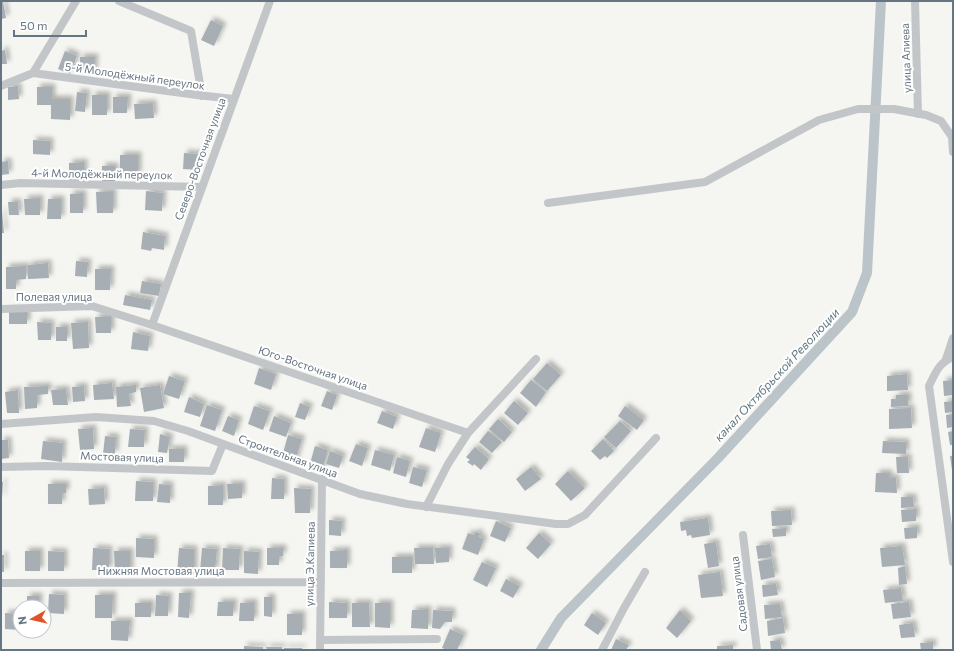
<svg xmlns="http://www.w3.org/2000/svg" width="954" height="651" font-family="Commissioner,sans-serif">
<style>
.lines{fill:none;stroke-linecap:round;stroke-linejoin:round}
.canal{stroke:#bac4c9;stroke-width:10}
.building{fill:#a7afb4;filter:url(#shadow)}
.street{stroke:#c3c6c9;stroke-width:8}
.labels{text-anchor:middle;stroke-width:4;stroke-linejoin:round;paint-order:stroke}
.street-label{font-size:11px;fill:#657582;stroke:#fff}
.water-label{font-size:12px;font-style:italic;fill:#60777f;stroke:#fff}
</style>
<defs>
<filter id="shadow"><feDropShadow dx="3.5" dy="-3.5" stdDeviation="2" flood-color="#0004"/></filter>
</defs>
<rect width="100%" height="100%" fill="#f5f5f1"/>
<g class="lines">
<path class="canal" d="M541 650 561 618 718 458 852 312 867 273 881 1"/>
</g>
<path class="building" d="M1 1H3L6 18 1 19Z
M211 20 223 26 214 46 201 40Z
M5 50 7 64H1V51Z
M65 51 77 56 70 74 58 69Z
M80 57H95L94 73 80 72Z
M18 86 19 99 8 100V87Z
M37 87H52V99H70V120L51 119V105H37Z
M77 92 87 93 85 112 75 111Z
M92 95H107V115H92Z
M113 97H128L127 113H113Z
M153 103 154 118 135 119 134 104Z
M33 140 50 141V155L33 154Z
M184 153 200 154 199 170 183 169Z
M120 155H138V176L120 175Z
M8 161 9 174 1 175V162Z
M84 162V181H69V163Z
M102 166H115V181H102Z
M113 191V213H97L96 192Z
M146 191 163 193 162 211 145 210Z
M83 193V213H70V194Z
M40 198V215H25L24 199Z
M48 199H61V219H47Z
M8 202H18L19 215H9Z
M1 211H2L4 233H1Z
M143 232 165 236 164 250 152 248 151 251 141 249Z
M76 261 88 262 87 277 75 276Z
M48 263 49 278 28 279V265Z
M26 266V279L16 280V289H6V267Z
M95 269H111L110 290H95Z
M142 281 161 284 159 296 140 293Z
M125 295 152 300 150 310 123 305Z
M9 311 27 312V324H9Z
M111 316V333H96L95 317Z
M37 322 51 323V340H38Z
M88 322 89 348 73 349 71 323Z
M56 327H67V341H56Z
M133 332 150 336 148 351 131 349Z
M547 363 561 375 547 391 533 379Z
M259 368 276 374 271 390 254 384Z
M907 374 908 390 887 391V376Z
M169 376 185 381 179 399 163 394Z
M531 380 546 392 536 407 520 393Z
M953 380V395L944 396 943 381Z
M112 383 114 399 94 400 93 385Z
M136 385V392L129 394 131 406 117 407 116 387Z
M160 385 164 408 144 412 140 388Z
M48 386V394L37 395V408L25 409 24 387Z
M84 386 85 401 73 402 72 387Z
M66 389 68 405H53L51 390Z
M18 390 19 413H7L5 392Z
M327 391 337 395 332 410 321 406Z
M896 395H908V406L891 407V399H896Z
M189 397 204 404 200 417 184 412Z
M514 401 528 413 518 425 504 413Z
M953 401V412L945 413 944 402Z
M300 403 310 407 305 420 295 417Z
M207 405 222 410 215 431 200 426Z
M254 406 270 411 263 430 248 424Z
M625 406 644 420 637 430 618 416Z
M911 408 912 428 889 429V409Z
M382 411 397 417 393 429 377 423Z
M953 414V427L947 428 946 415Z
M228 416 239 420 234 436 222 431Z
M274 416 291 423 286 437 269 431Z
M498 419 512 432 504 442 489 429Z
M620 421 631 431 616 448 604 437Z
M93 428 94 449 80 450 78 429Z
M426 428 441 433 435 452 419 447Z
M130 429 145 430 144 447H128Z
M488 431 502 442 492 453 479 442Z
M953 431V445H950L948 432Z
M160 434 170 437 167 453 158 452Z
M288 435 302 439 295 462 282 457Z
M105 436 116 437 115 454H103Z
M603 439 614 451 607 458 605 456 600 460 591 451Z
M1 440H8L9 458 1 459Z
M43 441 63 443 62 462 41 459Z
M883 441 906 442V454L882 453Z
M356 444 368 448 362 466 349 461Z
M315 446 328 450 322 471 309 467Z
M475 447 489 459 481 470 474 464 473 466 467 462 470 460 466 457Z
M169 449H184V462H169Z
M375 450 394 455 390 471 371 465Z
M330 451 343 456 339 468 326 464Z
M950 456H953V470H952Z
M397 457 410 461 406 477 393 473Z
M896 457H908L909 473H897Z
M413 467 427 470 422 487 409 483Z
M531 467 541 479 525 491 516 479Z
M568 471 585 488 571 501 555 484Z
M876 473H889V478H896L897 493 875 492Z
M272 478 284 479V499H271Z
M136 481 153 482V501H135Z
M1 482H3L2 498H1Z
M48 484H66V493H62V504H48Z
M159 484 170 485V503L157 502Z
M227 484H242V498L228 499Z
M223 485V505H208V486Z
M104 488 105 504 89 505 88 489Z
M294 488 311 489 310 513H295Z
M901 497H913L914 507 901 508Z
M916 509V521L902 522 901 510Z
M791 510 792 525 772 526 771 511Z
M708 518 710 535 692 538 691 535 687 536 686 530 681 531 680 522Z
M329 520 342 521 341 536 329 535Z
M496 521 511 528 505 542 490 536Z
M917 527V538L905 539 904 528Z
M786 528V536L773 537 772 529Z
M475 532 480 533 479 537 484 539 478 555 462 549 468 533 474 535Z
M539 533 551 544 538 559 526 548Z
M136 538 154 539V558L136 557Z
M716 542 719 566 708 568 704 544Z
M770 544 772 557 758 559 756 546Z
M902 546 905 565 882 567 880 548Z
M93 548 109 549V570H92Z
M179 548 194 549V574H177Z
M202 548 217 549 215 571H200Z
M223 548 240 549 239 570H222Z
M267 548H283V556H279V565H267Z
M414 548H433L434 564H415Z
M435 548H449V562L436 563Z
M347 550V568H330V551Z
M25 551H40V571H25Z
M48 551 64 552V571H48Z
M114 551H130V573H115Z
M244 551 259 552 258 574 244 573Z
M1 555H4V572H1Z
M392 557H412V573H392Z
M772 559 775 577 761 580 758 561Z
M482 562 496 568 487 587 473 580Z
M905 566 907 584 899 585 898 568Z
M720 572 723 596 701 598 698 575Z
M506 579 520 586 513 598 500 591Z
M776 584 778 595 763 597 762 585Z
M901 588 903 601 885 603 883 590Z
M179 593H191L189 618 178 617Z
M49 594 64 595V614L48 613Z
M95 595H113L112 618H95Z
M156 595 169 596 168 616H155Z
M27 596H39V607H27Z
M264 597H272V617L264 616Z
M218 602H234L233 616H217Z
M254 602V621H239L240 603Z
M329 602 347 603V618H329Z
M909 602 911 617 893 619 891 604Z
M135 603H151V617H135Z
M352 603H369L370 627H352Z
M375 603H390V628L375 627Z
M780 604 782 617 765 619 764 605Z
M428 609V629L411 628 412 610Z
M433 610 452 611V622H445L440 629 432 628Z
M680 610 691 621 677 638 666 628Z
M5 613 20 614V630L5 629Z
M592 613 606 623 598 635 584 625Z
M287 614H302V635H287Z
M783 618 785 633 768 636 767 621Z
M111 621H130L128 641 111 640Z
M913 623 915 637 901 638 899 625Z
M450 629 464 635 457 650H447L442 648Z
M616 639 629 645 626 650H611Z
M780 640 782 650H771L770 641Z
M933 642V650H921L920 643Z
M733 645V650H717V646Z
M244 646 263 647V650H244Z
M266 647H282V650H267Z
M284 648H302L303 650H284Z"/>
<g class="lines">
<path class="street" d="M119 1 191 31 202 96
M915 1 918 114
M33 73 197 95 234 99
M1 86 33 73 76 1
M1 185 20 183 202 187
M548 203 705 182 819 120 858 109H894L926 115 941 121 952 137 953 152
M1 309 92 306 152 325 468 433
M152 325 270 1
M953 357C939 362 935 374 929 386L953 562
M946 359 953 338
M1 424 96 417 154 421 188 431 360 494 407 504 556 524H568L585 515 656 438
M1 467 47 466 212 471 223 444
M426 507 448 464 468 433 536 359
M743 535 757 650
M1 583 321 582
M320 640 437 639
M320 650 322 479
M602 650 624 608 645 572"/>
</g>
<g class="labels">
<g class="street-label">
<text transform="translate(906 58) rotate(-92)" y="4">улица Алиева</text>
<text transform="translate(135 76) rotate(8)" y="4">5-й Молодёжный переулок</text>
<text transform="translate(200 159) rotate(-70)" y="4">Северо-Восточная улица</text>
<text transform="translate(102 174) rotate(1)" y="4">4-й Молодёжный переулок</text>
<text x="54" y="301">Полевая улица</text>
<text transform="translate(313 368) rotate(19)" y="4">Юго-Восточная улица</text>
<text transform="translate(288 456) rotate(20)" y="4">Строительная улица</text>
<text transform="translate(122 457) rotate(2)" y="4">Мостовая улица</text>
<text transform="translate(310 564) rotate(-89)" y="4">улица Э.Капиева</text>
<text x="161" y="575">Нижняя Мостовая улица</text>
<text transform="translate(739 594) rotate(-97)" y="4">Садовая улица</text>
</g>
<g class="water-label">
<text transform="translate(777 375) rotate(-47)" y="4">канал Октябрьской Революции</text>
</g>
</g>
<rect width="954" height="651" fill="none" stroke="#657582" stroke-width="4"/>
<g transform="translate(32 619) rotate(262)"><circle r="19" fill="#ffffff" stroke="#c1c8cd"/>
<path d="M0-3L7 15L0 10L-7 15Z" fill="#df5228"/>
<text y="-6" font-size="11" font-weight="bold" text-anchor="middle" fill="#657582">N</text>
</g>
<path d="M14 30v6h72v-6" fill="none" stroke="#657582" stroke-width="2"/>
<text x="20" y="30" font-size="12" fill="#657582" stroke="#ffffff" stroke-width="3" paint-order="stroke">50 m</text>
</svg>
